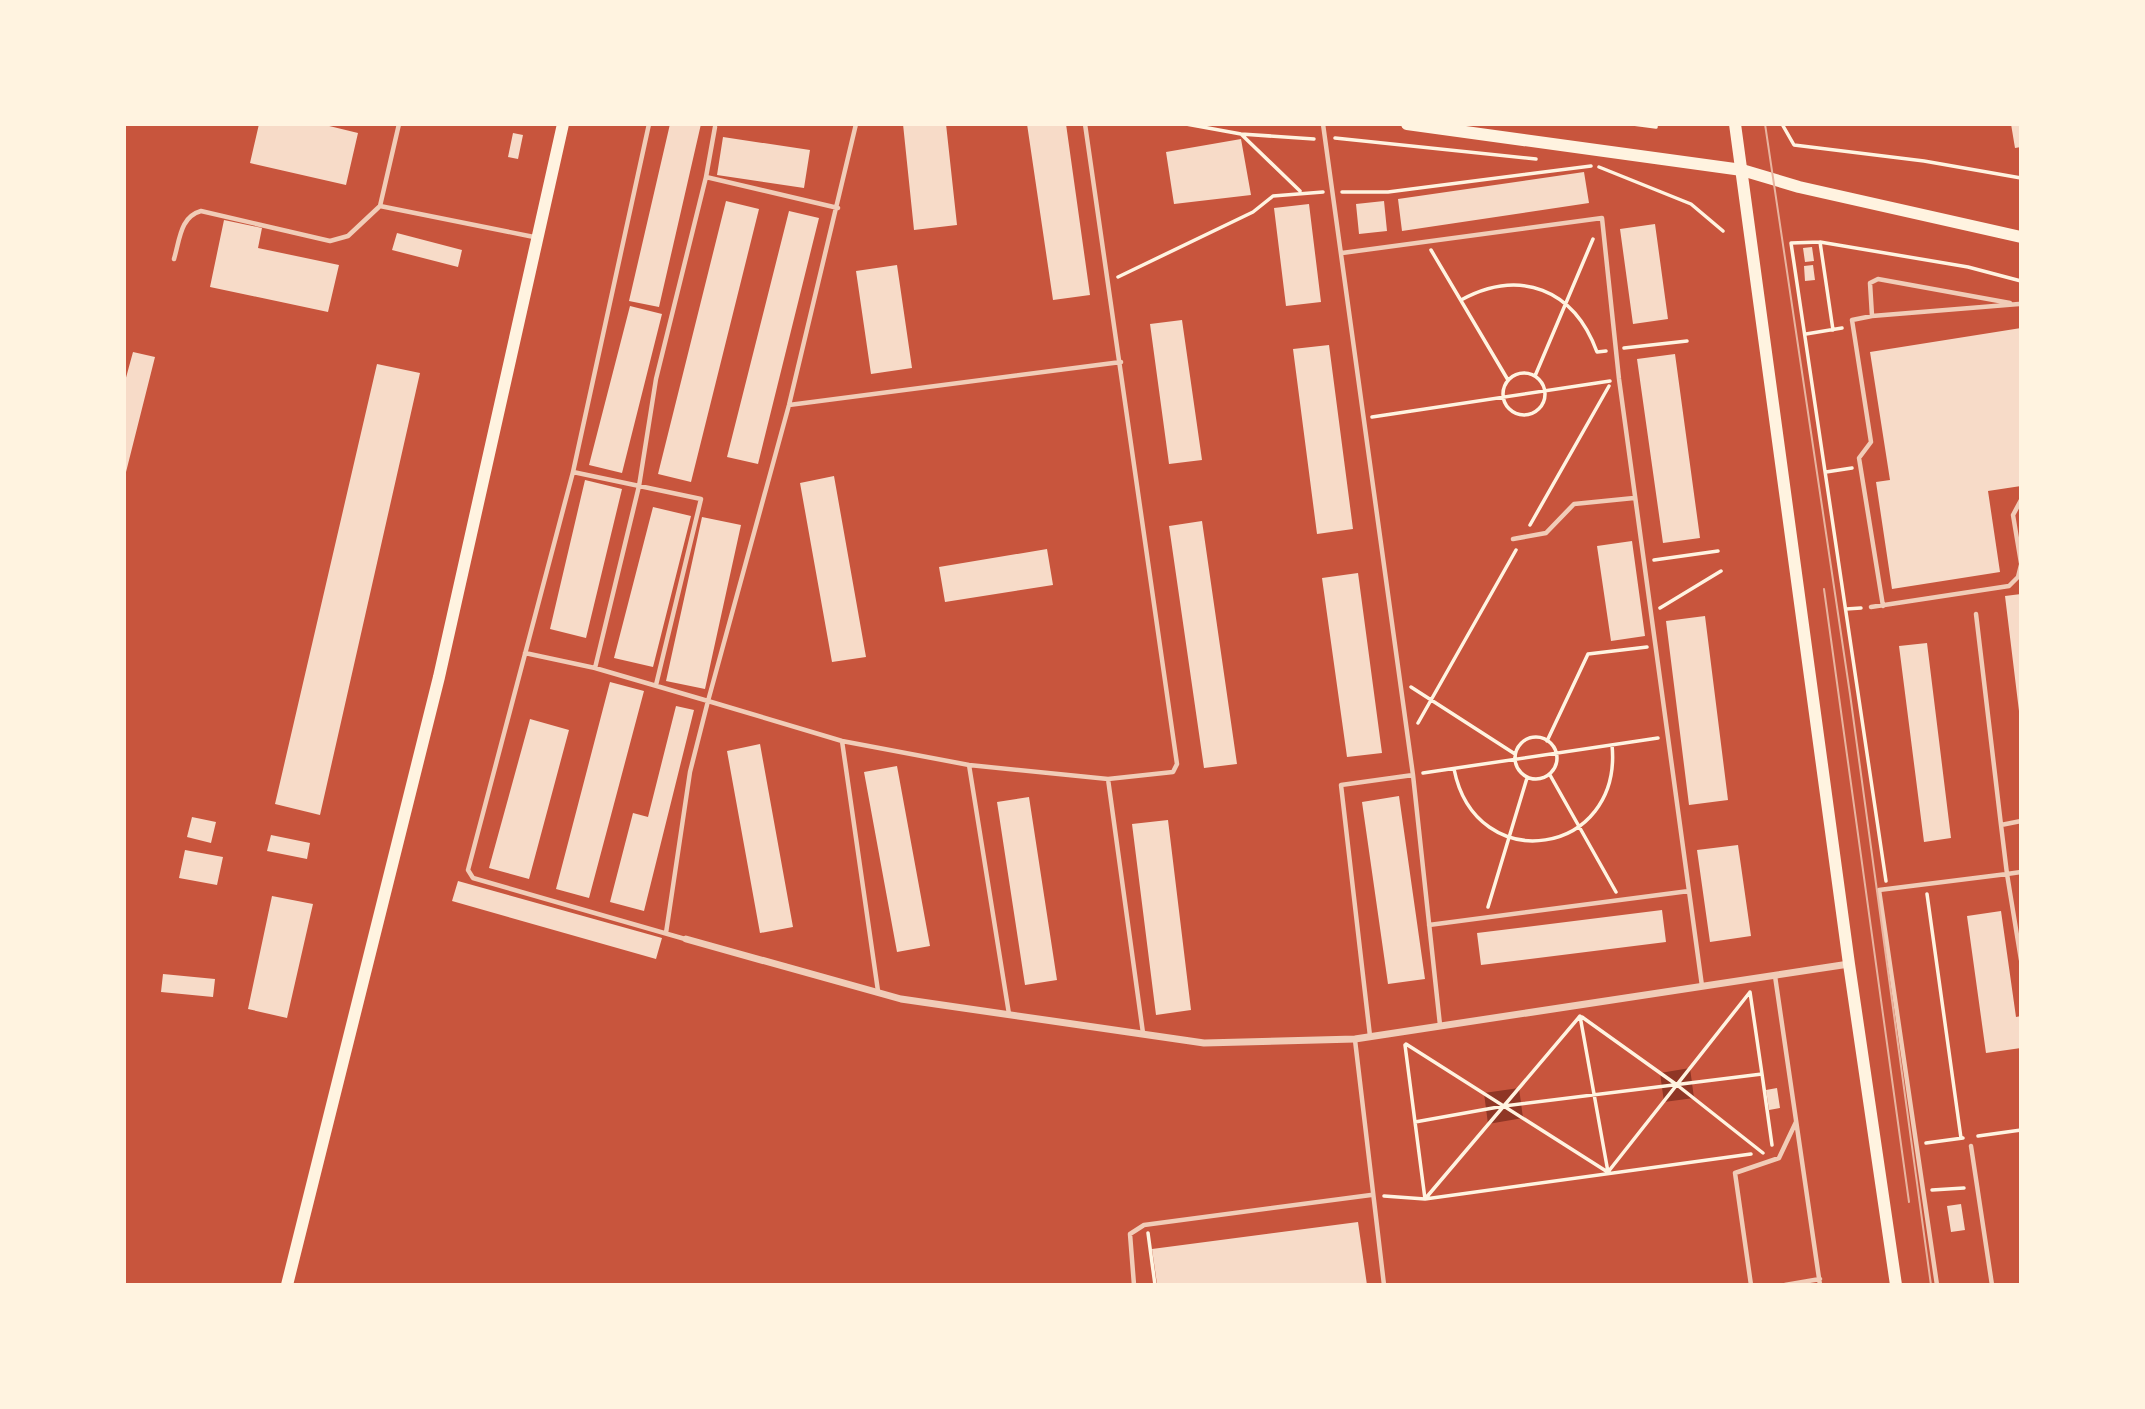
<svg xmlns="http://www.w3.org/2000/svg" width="2145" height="1409" font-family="'Source Sans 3',sans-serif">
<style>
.water{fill:#8f3625}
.building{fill:#f7dbc8}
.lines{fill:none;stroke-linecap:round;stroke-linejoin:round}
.path{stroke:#fff3e0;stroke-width:3.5}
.service{stroke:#f1ccb7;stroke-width:4.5}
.minor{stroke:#f1ccb7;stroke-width:7}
.secondary{stroke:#fff3e0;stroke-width:12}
.primary{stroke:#fff3e0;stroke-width:12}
.tram{stroke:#e9b49f;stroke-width:2}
</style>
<rect width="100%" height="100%" fill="#c8553d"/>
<path class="water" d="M1690 1068 1694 1098 1664 1102 1660 1073Z
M1519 1088 1523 1118 1488 1124 1484 1093Z"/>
<path class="building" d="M259 124H321L358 133 346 185 250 163Z
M670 124H701L659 307 629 301Z
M903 124H946L957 225 914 230Z
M1027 124H1066L1090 295 1053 300Z
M2011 124H2021V147L2015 148Z
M513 133 523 135 518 159 508 157Z
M723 137 810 150 804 188 717 175Z
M1241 139 1251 195 1174 204 1166 152Z
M1584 172 1589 203 1402 231 1398 199Z
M726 201 759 209 691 482 658 474Z
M1384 201 1387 231 1359 234 1356 204Z
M1309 204 1321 302 1286 306 1274 208Z
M789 211 819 218 758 464 727 457Z
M224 220 262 228 258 248 339 265 328 312 210 287Z
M1655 224 1668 319 1633 324 1620 229Z
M397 233 462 250 458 267 392 250Z
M1812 247 1814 261 1805 262 1803 248Z
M897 265 912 368 871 374 856 271Z
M1813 265 1815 280 1805 281 1804 266Z
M630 306 662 314 622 473 589 465Z
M1182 320 1202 460 1169 464 1150 324Z
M2021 328V486L1988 491 2000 572 1892 589 1876 482 1890 480 1870 352Z
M1329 345 1353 529 1317 534 1293 349Z
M133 352 155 357 125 476 124 385Z
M1675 354 1700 538 1663 543 1637 359Z
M377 364 420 373 320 815 275 804Z
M834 476 866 657 832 662 800 483Z
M585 480 622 489 586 638 550 629Z
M653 507 691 516 653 667 614 658Z
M702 517 741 525 705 689 666 681Z
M1202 521 1237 764 1204 768 1169 526Z
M1632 541 1645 636 1611 641 1597 546Z
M1047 549 1053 585 945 602 939 567Z
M1358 573 1382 753 1347 757 1322 578Z
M2021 594V711H2019L2005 596Z
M1705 616 1728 800 1689 805 1666 621Z
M1927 643 1951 838 1924 842 1899 646Z
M610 682 644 691 589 898 556 889Z
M676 706 694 710 644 911 610 902 633 813 648 817Z
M530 719 569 730 529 879 489 868Z
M760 744 793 927 760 933 727 751Z
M897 766 930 946 897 952 864 772Z
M1399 796 1425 979 1388 984 1362 802Z
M1029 797 1057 980 1025 985 997 802Z
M192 817 216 822 211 843 187 837Z
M1168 820 1191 1010 1156 1015 1132 824Z
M271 835 310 843 307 859 267 851Z
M1738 845 1751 936 1710 942 1697 850Z
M185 850 223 857 217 885 179 878Z
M458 881 662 938 656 959 452 901Z
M272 896 313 904 287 1018 248 1009Z
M1662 910 1666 942 1481 965 1477 933Z
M2001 911 2016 1017 2021 1016V1048L1986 1053 1967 916Z
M163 974 215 979 213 997 161 992Z
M1777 1088 1780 1108 1769 1110 1766 1090Z
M1961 1204 1965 1230 1951 1232 1947 1206Z
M1358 1222 1367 1285 1157 1284 1152 1249Z"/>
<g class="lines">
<path class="path" d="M1186 124 1241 134 1314 139
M1633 124 1656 127V124
M1782 124 1794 145 1924 161 2021 178
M1242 135 1300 191
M1335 138 1536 159
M1599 167 1691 204 1723 231
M1342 192H1388L1591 166
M1820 242 1791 243 1886 881
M1431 250 1508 380
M1118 277 1253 212 1273 196 1323 192
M1461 300C1520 268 1574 289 1597 352L1606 351
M1833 330 1820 242 1968 267 2021 281
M1806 334 1842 328
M1624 348 1687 341
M1503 394a21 21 0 1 1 42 0a21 21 0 1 1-42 0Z
M1535 376 1593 239
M1372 417 1610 381
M1826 472 1852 468
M1530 525 1609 386
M1654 560 1718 551
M1660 608 1721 571
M1846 609 1861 608
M1411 687 1515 754
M1418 723 1516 550
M1515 758a21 21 0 1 1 42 0a21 21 0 1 1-42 0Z
M1547 741 1588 654 1647 647
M1454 769C1476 879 1623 856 1612 745
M1423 773 1658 738
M1550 775 1616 892
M1927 894 1961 1138
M1488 907 1527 778
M1582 1017 1677 1085 1763 1153
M1406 1044 1606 1171
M1405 1045 1425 1199
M1762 1074 1772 1145
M1415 1122 1504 1106 1762 1074 1750 992
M1978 1136 2021 1130
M1926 1143 1963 1138
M1932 1190 1964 1188
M1384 1196 1425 1199 1751 1154
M1425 1199 1580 1016 1608 1172 1750 992
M1148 1233 1155 1285"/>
<path class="service" d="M399 124 380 206 534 237
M649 124 573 472 468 870 473 878 685 939
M856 124 789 405 708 701 842 741 969 765 1108 779 1173 772 1177 764 1085 124
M1323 124 1413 775 1440 1025
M715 127 706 177 838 208
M1342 253 1602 218 1619 379 1702 986
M174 259C180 239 180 217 201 211L330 241 348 236 380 206
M1872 316 1870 283 1878 279 2010 303
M789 405 1121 362
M573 472 701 499 656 685
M2021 500 2013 515 2021 563
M1513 539 1546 533 1574 504 1634 498
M1883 606 1859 458 1871 442 1852 320 1872 316 2019 304
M1871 607 2009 586 2018 577 2021 565
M1976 614 2001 825
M525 653 595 668 708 701 690 772 666 933
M595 668 639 486 656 379 706 177
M842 741 878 991
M969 765 1009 1014
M1108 779 1143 1033
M2021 821 2001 825 2007 874 2021 872
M1429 925 1689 891
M1775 976 1820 1285
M1370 1036 1341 785 1413 775
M1355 1040 1384 1285
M1971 1146 1992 1285
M1134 1285 1130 1234 1144 1225 1371 1195
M1751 1285 1735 1173 1779 1158 1796 1122
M1785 1285 1820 1279
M1937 1285 1879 890 2007 874 2021 960"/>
<path class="minor" d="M686 939 901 999 1204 1043 1355 1039 1849 964"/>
<path class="secondary" d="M1407 124 1742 170 1799 187 2021 237"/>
<path class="primary" d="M1735 124 1849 964 1896 1285
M287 1285 439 677 563 124"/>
<path class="tram" d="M1765 124 1850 694 1931 1285
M1824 589 1909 1202"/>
</g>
<rect width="2145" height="1409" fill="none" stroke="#fff3e0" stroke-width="252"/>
</svg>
